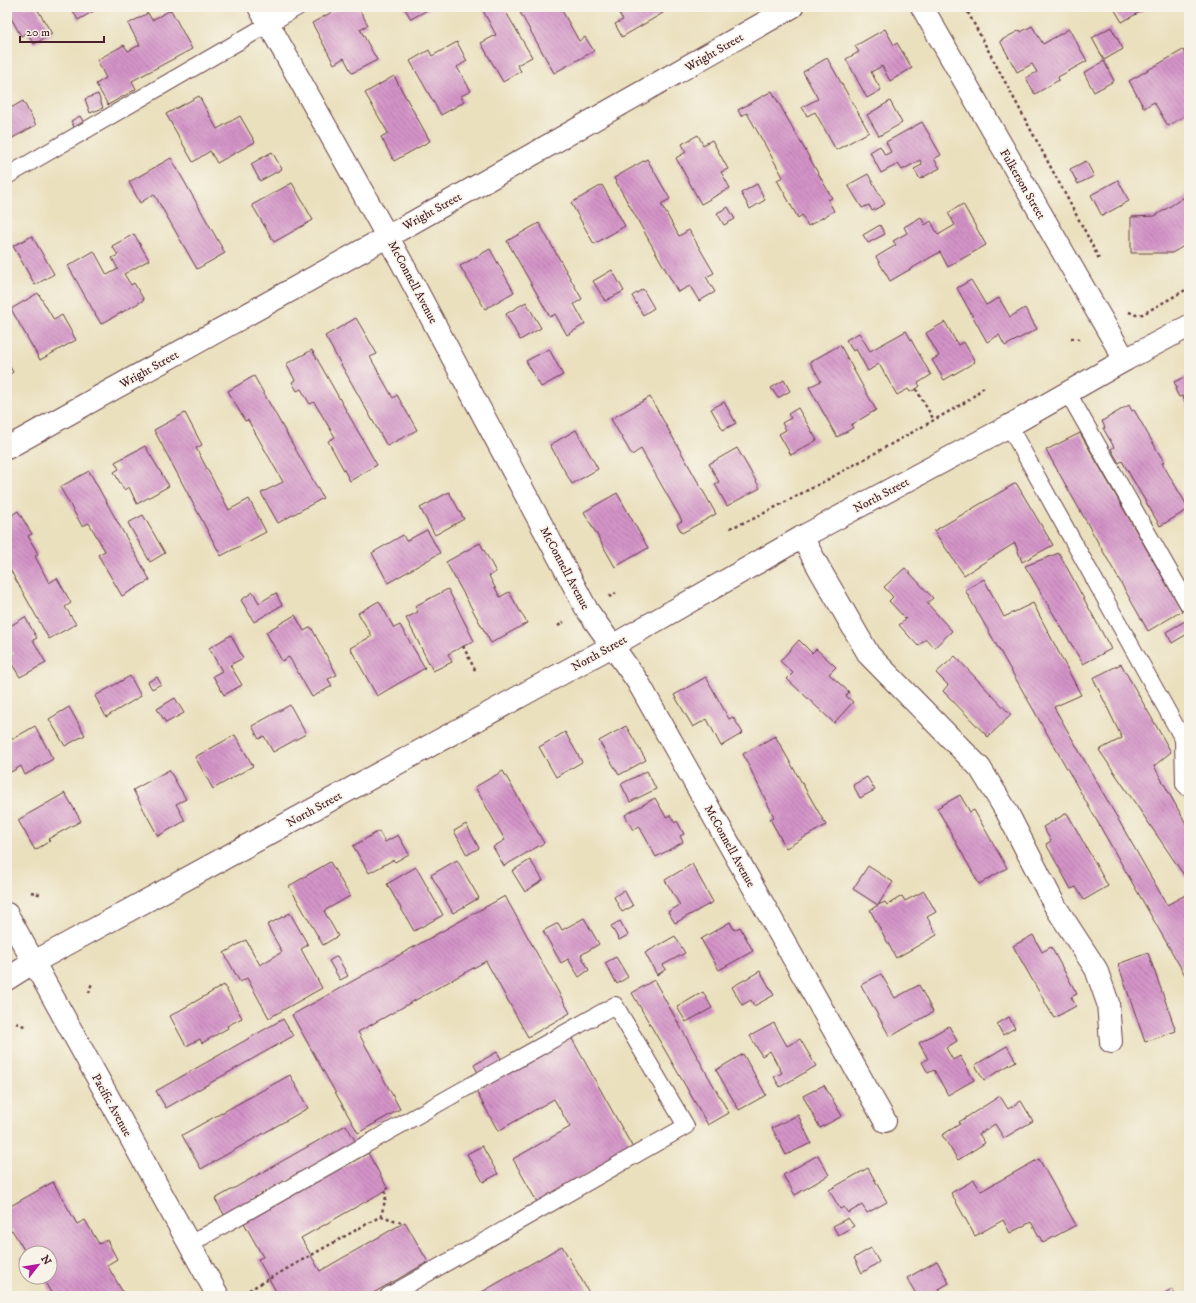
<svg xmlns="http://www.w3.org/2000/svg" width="1196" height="1303" font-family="'IM FELL DW Pica',serif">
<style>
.building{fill:url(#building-back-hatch)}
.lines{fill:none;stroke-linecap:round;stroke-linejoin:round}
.lane-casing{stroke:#623c41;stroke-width:18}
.street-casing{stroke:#623c41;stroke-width:24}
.secondary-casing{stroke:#623c41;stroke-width:24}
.path{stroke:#623c41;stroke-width:2.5;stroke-dasharray:3 3;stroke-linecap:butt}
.lane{stroke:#fff;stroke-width:16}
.street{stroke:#fff;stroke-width:22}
.secondary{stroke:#fff;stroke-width:22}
.labels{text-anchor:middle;stroke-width:3.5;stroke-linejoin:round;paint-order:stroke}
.street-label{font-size:12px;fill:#4a1f2b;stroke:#f7f3e8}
</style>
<defs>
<pattern id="building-back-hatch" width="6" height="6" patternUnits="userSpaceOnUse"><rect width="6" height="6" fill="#d393c7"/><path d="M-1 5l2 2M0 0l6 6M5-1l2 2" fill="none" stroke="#ad77a2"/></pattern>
</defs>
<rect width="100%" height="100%" fill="#f7f3e8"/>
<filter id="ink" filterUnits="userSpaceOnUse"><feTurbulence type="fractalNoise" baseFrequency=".025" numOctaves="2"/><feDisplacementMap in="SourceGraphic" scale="8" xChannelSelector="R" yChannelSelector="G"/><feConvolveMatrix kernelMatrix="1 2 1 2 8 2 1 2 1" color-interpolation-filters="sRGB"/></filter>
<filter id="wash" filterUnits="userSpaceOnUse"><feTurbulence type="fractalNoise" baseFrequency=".012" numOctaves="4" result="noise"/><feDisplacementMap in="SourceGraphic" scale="16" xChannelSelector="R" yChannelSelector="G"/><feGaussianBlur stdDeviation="0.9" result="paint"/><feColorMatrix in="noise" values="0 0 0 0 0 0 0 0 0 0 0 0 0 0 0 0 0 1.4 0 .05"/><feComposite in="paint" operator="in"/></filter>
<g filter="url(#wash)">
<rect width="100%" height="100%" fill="#eae0be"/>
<g id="blocks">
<path class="building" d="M7 7H36L52 34 34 44 27 33 21 36 7 11Z
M71 7H101L78 20Z
M341 7H358L368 25 360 29 377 60 352 73 344 58 334 64 312 23Z
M404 7H433L411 19Z
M481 7H503L532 57 517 65 521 71 503 82 481 43 496 35Z
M517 7H560L579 41 585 37 594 51 554 73Z
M615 7H659L663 13 622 37 615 24 623 20Z
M1113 7H1149L1122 22Z
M171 10 192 49 132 81 136 89 108 105 96 84 106 78 97 60 124 45 128 51 140 45 128 24 148 13 152 20Z
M1032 26 1043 44 1069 29 1087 61 1058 77 1059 80 1035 94 1026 78 1037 72 1032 64 1017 72 1000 41 1020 30 1021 32Z
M1111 27 1123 49 1104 60 1092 38Z
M885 29 894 45 897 43 912 68 890 81 882 66 871 72 881 90 867 98 846 59 859 52 855 46Z
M457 42 467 61 457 67 471 91 461 96 464 102 441 115 410 61 429 50 432 56Z
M1183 50 1189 61V79L1187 80 1189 84V94L1187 95 1189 98V113L1168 126 1154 102 1144 108 1129 81Z
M827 58 869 132 836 150 815 112 807 116 802 107 818 99 803 72Z
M1104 61 1114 81 1094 92 1084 73Z
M394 76 430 141 394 161 381 137 388 133 365 93Z
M772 91 832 198 828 200 834 211 808 226 802 215 798 218 777 180 783 177 747 113 741 116 738 110Z
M98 94 103 108 90 113 85 99Z
M199 96 217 129 240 116 255 142 217 163 210 151 193 162 166 114Z
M23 101 36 125 7 141V110Z
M890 101 902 123 879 136 867 115Z
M80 116 84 123 75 129 71 121Z
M922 122 941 155 934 159 940 168 920 179 914 169 922 165 920 160 902 170 898 164 881 173 870 152 880 146 885 155 891 152 886 142Z
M698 135 703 145 712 140 728 169 721 172 730 188 701 204 676 158 686 152 682 144Z
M272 152 282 169 260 181 251 164Z
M171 158 225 253 197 269 154 194 140 203 129 182Z
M647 159 670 199 661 204 679 236 689 230 714 273 706 277 715 292 699 301 690 286 678 292 614 178Z
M1086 161 1094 176 1078 184 1070 169Z
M868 174 885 204 872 211 869 205 862 208 848 185Z
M1118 180 1129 201 1102 216 1091 195Z
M292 183 313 220 274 242 252 205Z
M757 184 765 200 750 209 741 193Z
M602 185 625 226 594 244 571 203Z
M1189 190V243L1172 253H1131V217L1155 216 1186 196Z
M963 204 986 245 948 267 940 252 890 281 876 257 896 245 893 241 907 233 904 227 921 217 925 225 931 221 938 235 955 225 948 213Z
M728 207 735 219 724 225 717 213Z
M539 223 582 299 574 304 585 324 567 335 555 314 550 317 507 241Z
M880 225 885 234 868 243 863 235Z
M134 234 149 260 124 274 131 285 134 283 144 300 101 324 68 266 94 251 107 275 118 269 112 258 118 255 112 246Z
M32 236 54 274 35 285 13 246Z
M490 249 514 292 485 309 460 266Z
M612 270 624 291 605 301 593 281Z
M971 280 986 305 999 298 1010 317 1025 308 1037 329 1005 346 999 335 987 342 957 288Z
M643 289 654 308 643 315 632 296Z
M38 293 54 320 62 315 76 340 40 360 11 309Z
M526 302 541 328 520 340 506 314Z
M356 318 377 354 370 357 393 398 397 395 417 430 387 446 325 336Z
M945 322 958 345 964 342 975 362 944 380 932 360 939 356 926 333Z
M906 331 931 375 918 383 920 386 916 389 910 392 908 389 897 395 879 364 868 371 856 349 853 351 846 340 859 333 870 351Z
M840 345 876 410 851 425 853 428 837 437 809 387 821 381 810 362Z
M549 349 563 375 541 387 526 361Z
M312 350 377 465 350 481 328 441 335 437 314 402 310 404 301 389 297 391 292 382 295 380 286 364Z
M7 362 13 372 7 376Z
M1189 375V409L1182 396 1179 397 1175 389 1177 388 1174 382Z
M254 376 323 498 278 523 261 493 283 482 248 420 245 421 228 391Z
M784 380 790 391 778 398 771 388Z
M650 397 716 514 682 533 677 524 682 521 641 449 632 455 611 419Z
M724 402 736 423 723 430 711 409Z
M1129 405 1132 411 1134 410 1164 462 1162 463 1189 509 1160 526 1122 461 1119 463 1111 449 1114 447 1103 428H1105L1102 421Z
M798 408 817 440 791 455 779 434 786 430 782 423 791 418 788 414Z
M185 413 202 445 196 448 229 510 249 499 266 532 221 556 154 430Z
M576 430 598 469 572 484 550 445Z
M1080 433 1182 611 1148 631 1046 450Z
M145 446 169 486 137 504 129 487 124 490 114 472 119 469 115 462Z
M737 448 760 488 727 506 715 484 719 482 709 464Z
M89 471 150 580 122 596 98 555 105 551 89 523 82 526 60 487Z
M1016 483 1053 545 1022 562 1015 543 964 575 934 531Z
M449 492 464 519 435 535 420 508Z
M617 493 648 548 615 567 584 512Z
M18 511 32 534 28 536 38 554 35 556 49 583 57 578 71 603 65 607 76 624 49 639 7 564V518Z
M143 515 165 553 150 562 128 523Z
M427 530 440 553 388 583 372 553 403 535 406 541Z
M480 543 496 572 489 576 500 597 509 592 527 623 491 643 446 562Z
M1059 553 1111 649 1083 664 1025 566Z
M905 568 933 598 927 603 952 631 934 648 926 639 918 646 899 625 906 619 889 601 893 597 884 587Z
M984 579 1004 617 1033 603 1081 695 1054 707 1167 905 1189 893V982L965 590Z
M448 589 474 641 448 654 452 662 433 671 406 618 418 612 415 606Z
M253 592 259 603 276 593 282 605 254 622 241 600Z
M379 601 394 628 400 625 425 668 377 696 350 648 372 636 358 613Z
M295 615 304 631 311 627 337 675 328 679 332 686 312 697 289 657 282 661 266 632Z
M25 617 37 638 33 640 46 663 20 677 8 658 14 655 7 642V628Z
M1185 621 1189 627V633L1172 643 1166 632Z
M231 635 243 658 230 665 242 685 224 695 213 676 222 671 209 648Z
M799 640 812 653 816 649 836 667 829 674 849 692 846 696 853 702 834 723 787 679 793 673 780 661Z
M955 656 1011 715 988 737 943 691 948 685 936 673Z
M1121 664 1171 752 1154 766 1189 829V875L1186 878 1099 750 1122 738 1093 678Z
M130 676 141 696 106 717 95 696Z
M157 677 161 684 152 689 148 682Z
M706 677 729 719 733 717 743 733 721 746 707 719 693 727 674 695Z
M175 698 184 713 166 723 157 709Z
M290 705 306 734 273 752 264 736 259 739 252 726Z
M69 707 85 735 65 746 49 719Z
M35 726 53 759 25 775 21 766 11 772 7 764V742Z
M626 726 646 760 619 775 599 741Z
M565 732 582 762 556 777 539 747Z
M235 735 253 766 213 789 195 757Z
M775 736 826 825 786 848 770 819 774 817 743 754Z
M169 770 186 799 176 804 185 821 158 836 133 790Z
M503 771 544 843 504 866 493 847 505 840 475 787Z
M647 771 656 789 630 802 621 784Z
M867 777 875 790 860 798 853 785Z
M65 793 81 821 48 839 50 841 35 850 18 820Z
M960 795 970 812 974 810 1007 868 979 884 937 808Z
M655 798 666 817 670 815 675 823 677 821 684 834 680 836 683 842 656 857 639 826 633 830 625 815Z
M1067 813 1108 886 1084 900 1076 887 1071 889 1046 844 1051 841 1043 827Z
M466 824 479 848 467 855 454 831Z
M379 831 385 842 398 835 409 854 395 862 393 860 369 873 353 846Z
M457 860 479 898 453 913 431 875Z
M530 860 543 880 525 892 512 871Z
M330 862 350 896 324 911 338 936 323 945 289 886Z
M692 864 713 902 675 923 668 912 680 905 665 880Z
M868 866 893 882 878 905 885 902 887 905 902 896 905 901 924 891 936 912 927 917 937 935 896 958 870 910 878 905 853 889Z
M416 867 443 915 414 931 387 884Z
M624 890 633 906 622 912 614 897Z
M505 896 570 1013 528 1037 486 961 358 1032 400 1109 358 1133 292 1015Z
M290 913 308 945 301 949 322 988 269 1018 247 978 240 982 224 953 246 940 260 965 282 952 267 925Z
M584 918 599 944 581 955 589 970 579 977 568 959 561 963 543 931 558 923 562 930Z
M620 921 628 935 619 940 611 926Z
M730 922 734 930 740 927 753 951 719 970 701 939Z
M1033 935 1042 952 1051 947 1077 994 1071 997 1076 1006 1054 1018 1013 946Z
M675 936 685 953 663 965 666 969 657 975 645 953Z
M1148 953 1176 1031 1145 1042 1118 964Z
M337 956 348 976 340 980 329 961Z
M616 957 628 977 617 984 605 963Z
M760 971 774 995 754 1006 751 1000 742 1005 732 987Z
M881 974 895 998 919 985 933 1012 890 1037 861 985Z
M654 980 729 1113 708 1125 632 993Z
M224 985 242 1018 227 1026 228 1028 202 1043 200 1039 186 1046 170 1016Z
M703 992 712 1008 686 1022 677 1007Z
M1009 1017 1015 1028 1003 1035 997 1024Z
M283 1019 293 1036 166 1108 156 1091Z
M774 1023 787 1046 800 1039 816 1066 780 1087 774 1077 782 1073 770 1051 762 1056 750 1036Z
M949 1026 957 1041 946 1048 953 1060 960 1056 974 1080 948 1095 934 1070 928 1073 922 1062 928 1059 919 1043Z
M571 1037 633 1148 537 1202 513 1159 570 1127 554 1099 498 1131 476 1091Z
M1007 1046 1016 1061 984 1080 975 1065Z
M497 1052 503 1062 479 1075 474 1065Z
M743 1054 766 1095 739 1110 716 1070Z
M290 1075 308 1108 201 1169 182 1135Z
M824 1085 842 1116 820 1128 803 1096Z
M1000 1096 1008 1109 1021 1101 1033 1121 1004 1138 995 1124 979 1134 985 1143 958 1160 942 1135 960 1124 959 1122Z
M798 1115 811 1143 786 1155 772 1128Z
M346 1125 356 1142 225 1216 215 1199Z
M482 1146 498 1174 483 1182 467 1154Z
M368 1153 388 1189 301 1238 320 1271 405 1222 428 1262 368 1296H283L282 1294 278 1295 258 1259 263 1257 244 1223Z
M818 1155 829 1175 795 1195 783 1175Z
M1039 1159 1076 1225 1043 1243 1031 1222 1010 1233 1003 1220 975 1236 951 1193 974 1180 981 1191Z
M868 1168 887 1202 867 1213 862 1205 848 1213 844 1207 840 1209 829 1190Z
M53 1182 77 1224 85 1220 99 1244 107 1240 117 1259 107 1265 125 1296H53L42 1277H50V1253H26L12 1230 7 1233V1208Z
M848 1218 854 1226 838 1235 833 1226Z
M562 1246 591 1296H475Z
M871 1248 879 1262 862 1273 854 1258Z
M26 1254V1268L20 1257Z
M937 1261 949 1283 939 1289 942 1296H917L907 1278Z
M1172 1289 1176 1296H1159Z"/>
</g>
</g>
<g filter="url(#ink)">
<use href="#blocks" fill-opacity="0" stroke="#623c41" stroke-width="1"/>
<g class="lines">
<defs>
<path id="lane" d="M7 176 298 7
M1068 393 1188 604
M1009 426 1183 739 1184 784 1189 789
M190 1244 457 1093 615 1005 686 1126 388 1296"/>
<path id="street" d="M259 7 401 261 587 610 638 682 885 1121
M922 7 1125 360
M7 448 410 224 792 7
M802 537 820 570 869 655 980 768 1007 812 1055 906 1096 969 1108 1003 1111 1042"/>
<path id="secondary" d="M7 914 218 1296
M7 979 34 962 69 943 612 646 802 537 1009 426 1125 360 1189 326"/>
</defs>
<use href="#lane" class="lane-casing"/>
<use href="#street" class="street-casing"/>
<use href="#secondary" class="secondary-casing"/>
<path class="path" d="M965 7 1086 233 1099 259
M1129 312 1136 315 1143 314 1189 288
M1071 338 1080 339
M916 389 934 420
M730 528 753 519 825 481 920 428 969 400 985 386
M609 597 616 593
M558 626 564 622
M463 646 476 672
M7 819 9 823 7 825
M31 892 42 895
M89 993 92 982
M16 1023 27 1027
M381 1216 400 1222 403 1224
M249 1290 381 1216 386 1197 385 1190"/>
<use href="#lane" class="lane"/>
<use href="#street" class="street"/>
<use href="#secondary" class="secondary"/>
</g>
</g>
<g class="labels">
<g class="street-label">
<text transform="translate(714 52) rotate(-30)" y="4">Wright Street</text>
<text transform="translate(1023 184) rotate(60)" y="4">Fulkerson Street</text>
<text transform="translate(432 211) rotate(-29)" y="4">Wright Street</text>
<text transform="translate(413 282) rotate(62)" y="4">McConnell Avenue</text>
<text transform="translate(149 369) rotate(-29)" y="4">Wright Street</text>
<text transform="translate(881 495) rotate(-28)" y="4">North Street</text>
<text transform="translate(565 568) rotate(62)" y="4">McConnell Avenue</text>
<text transform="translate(599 653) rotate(-29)" y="4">North Street</text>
<text transform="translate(314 809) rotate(-29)" y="4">North Street</text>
<text transform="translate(730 846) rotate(61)" y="4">McConnell Avenue</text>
<text transform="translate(112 1105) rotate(61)" y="4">Pacific Avenue</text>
</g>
</g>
<rect width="1196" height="1303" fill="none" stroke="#f7f3e8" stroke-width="24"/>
<g transform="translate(38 1265) rotate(59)"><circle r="19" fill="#f7f3e8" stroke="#b29e9c"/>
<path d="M0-3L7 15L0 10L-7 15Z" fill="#b5179e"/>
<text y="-6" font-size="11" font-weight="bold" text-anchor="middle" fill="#4a1f2b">N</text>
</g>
<path d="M20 36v6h84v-6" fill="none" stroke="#4a1f2b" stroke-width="2"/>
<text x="26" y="36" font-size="12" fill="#4a1f2b" stroke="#f7f3e8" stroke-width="3" paint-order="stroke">20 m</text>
</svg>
